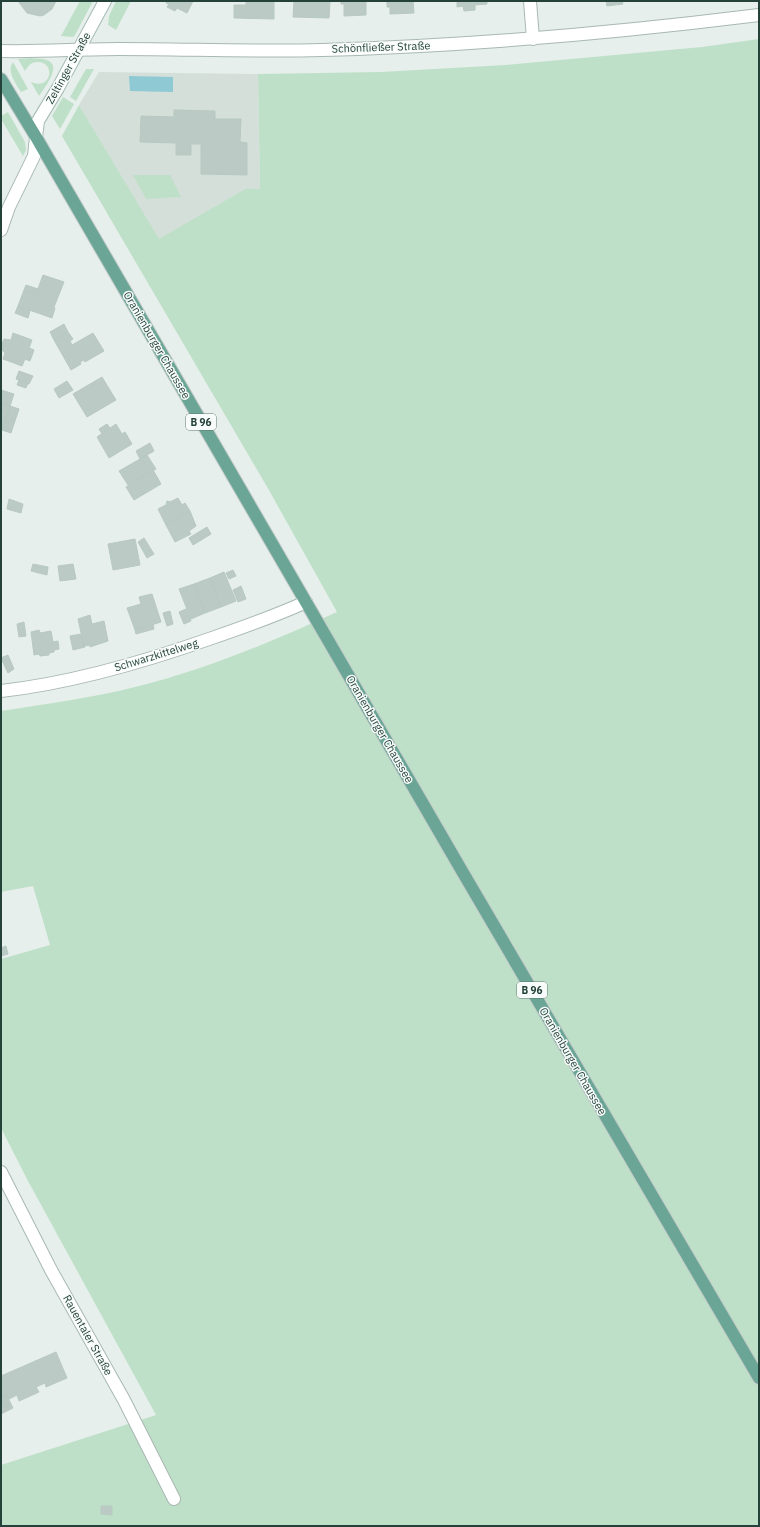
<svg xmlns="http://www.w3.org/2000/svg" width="760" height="1527" font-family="'IBM Plex Sans',sans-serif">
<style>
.built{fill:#d4dfda}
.green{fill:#bfe0c8}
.water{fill:#8ec9d4}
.building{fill:#bbcac4;stroke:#b8c9c2}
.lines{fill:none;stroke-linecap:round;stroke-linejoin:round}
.street-casing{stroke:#a8b8b2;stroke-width:14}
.secondary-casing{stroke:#a4bbb3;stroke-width:14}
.primary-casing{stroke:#c2cac8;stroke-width:14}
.street{stroke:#fff;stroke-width:12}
.secondary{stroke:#fff;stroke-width:12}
.primary{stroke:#6aa596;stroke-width:12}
.labels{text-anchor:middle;stroke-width:3;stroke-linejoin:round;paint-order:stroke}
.shield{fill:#f7fbf9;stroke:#637a73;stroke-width:1}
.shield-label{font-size:10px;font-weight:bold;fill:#24423a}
.street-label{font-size:11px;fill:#24423a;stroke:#f7fbf9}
</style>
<rect width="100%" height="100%" fill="#e6efeb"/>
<path class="built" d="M99 72 258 74 260 189H245L159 240 79 105Z"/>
<path class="green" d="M80 1H93L75 35 73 37 61 36Z
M116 1H131L116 30 108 25 109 16Z
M759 39V1526H1V1465L156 1415 28 1181 1 1128V959L50 945 33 886 1 892V711C46 704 91 698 135 687 205 670 271 642 337 612L270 492 62 136 79 105 159 239 245 189H260L258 74 381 72 505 65 702 47Z
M31 58C36 59 42 58 47 60 63 66 44 88 39 96L31 82C52 91 56 61 37 62 31 62 28 66 25 71L18 59Z
M13 62 28 89 21 92C16 84 6 71 13 62Z
M86 69H94L76 101 70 97Z
M63 97 74 104 60 129 52 116Z
M8 112 25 142 26 150 23 156 1 119V116Z
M133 175H170L181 197 146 199Z"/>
<path class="water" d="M129 76 173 77V92L130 91Z"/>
<path class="building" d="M18 1H56L52 9 44 15 40 16 27 13Z
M167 1H193L187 13 177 8 175 11 167 7 169 4 166 3Z
M246 1H274V19L234 18V5H246Z
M294 1H330L329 18 293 17Z
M341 1H366V15L344 16V4H341Z
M387 1H413L414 13 390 14V7H387Z
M457 1H487V4L475 5V10L464 11 463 6 457 7Z
M606 1H622L623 4 607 6Z
M174 110 215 111V119H241L240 142 247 143V175L201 174V144H191V155H176V143L140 142 141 116 174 117Z
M43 275 64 282 54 307 55 308 52 318 18 306 24 290 36 294Z
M26 285 38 289 36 294 24 290Z
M18 306 30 311 28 318 15 313Z
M64 324 68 332 54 340 50 332Z
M68 332 73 339 70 341 72 345 93 333 104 351 85 362 84 360 80 362 81 364 71 370 54 340Z
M13 333 32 340 29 348 34 350 30 361 25 359 22 366 3 359 5 353 1 349V346L4 339 11 340Z
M19 371 33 376 29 384 16 379Z
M102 377 116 400 87 417 73 394Z
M19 380 28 383 26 388 17 385Z
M67 381 73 390 59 398 54 389Z
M1 390 14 394 10 406 1 403Z
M1 403 10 406 2 430H1Z
M10 406 19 409 11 433 2 430Z
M107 424 110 428 102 434 99 429Z
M116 424 122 434 125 432 132 444 109 458 97 437Z
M150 443 154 451 140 459 136 451Z
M147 455 156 469 128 485 119 471Z
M153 470 161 484 134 500 126 487Z
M178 498 182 505 185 503 190 511 166 525 158 509 166 505 167 501 170 502Z
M9 499 23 504 21 513 7 509Z
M190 511 196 526 189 531 191 534 175 542 166 525Z
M207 527 211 534 193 545 189 538Z
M144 538 154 554 147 558 138 542Z
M135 539 140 565 113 570 108 544Z
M33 564 48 567 47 575 31 571Z
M73 564 76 579 60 581 58 566Z
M233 570 236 576 229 579 226 573Z
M224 572 236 601 221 607 210 578Z
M210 578 221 607 205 613 194 584Z
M194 584 205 613 191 619 179 589Z
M241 586 246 599 238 602 233 590Z
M152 594 161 622 135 630 127 608 141 604 139 597Z
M186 609 191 621 184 624 179 612Z
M170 611 173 624 167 626 163 613Z
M90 615 92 624 104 621 108 641 90 647V645L84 646 78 619Z
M24 622 26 636 19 637 17 624Z
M153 624 154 629 136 634 135 630Z
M39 630 40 633 51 631 53 642 58 641 59 649 54 650V652L49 653V655L40 656 39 654 34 655 31 632Z
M81 634 85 647 73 650 70 636Z
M8 655 14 669 8 673 1 658Z
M6 946 8 954 1 956V948Z
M56 1352 67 1378 46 1387 45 1383 36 1387 39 1392 19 1401 17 1395 9 1399 6 1394 1 1396V1376Z
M6 1394 11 1404 5 1407 3 1402 1 1403V1396Z
M3 1402 5 1407 11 1404 13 1408 1 1414V1403Z
M101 1506H112V1515L101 1514Z"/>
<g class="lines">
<defs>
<path id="street" d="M530 1 533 39
M1 51C40 52 80 49 119 49 187 49 254 52 322 50 468 46 614 33 759 15
M1 230 9 207 34 156 36 137
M1 691C73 683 144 662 212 638 244 627 275 616 306 602
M1 1172 51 1270 124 1400 174 1499"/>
<path id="secondary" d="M36 137 38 121 58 88 105 1"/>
<path id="primary" d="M1 79 36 137 462 871 759 1378"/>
</defs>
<use href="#street" class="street-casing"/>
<use href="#secondary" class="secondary-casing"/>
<use href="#primary" class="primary-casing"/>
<use href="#street" class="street"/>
<use href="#secondary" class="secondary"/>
<use href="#primary" class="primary"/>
</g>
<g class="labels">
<g class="shield">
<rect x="186" y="414" width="30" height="16" rx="3"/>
<rect x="517" y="982" width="30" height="16" rx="3"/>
</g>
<g class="shield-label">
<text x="201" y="426">B 96</text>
<text x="532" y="994">B 96</text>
</g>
<g class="street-label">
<text transform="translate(381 47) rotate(-2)" y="4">Schönfließer Straße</text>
<text transform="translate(68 68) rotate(-61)" y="4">Zeltinger Straße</text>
<text transform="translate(157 345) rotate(60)" y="4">Oranienburger Chaussee</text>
<text transform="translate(156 655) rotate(-17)" y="4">Schwarzkittelweg</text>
<text transform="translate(380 729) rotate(60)" y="4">Oranienburger Chaussee</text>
<text transform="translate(573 1061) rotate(60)" y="4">Oranienburger Chaussee</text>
<text transform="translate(88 1335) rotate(61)" y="4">Rauentaler Straße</text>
</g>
</g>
<rect width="760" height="1527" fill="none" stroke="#24423a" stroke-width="4"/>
</svg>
